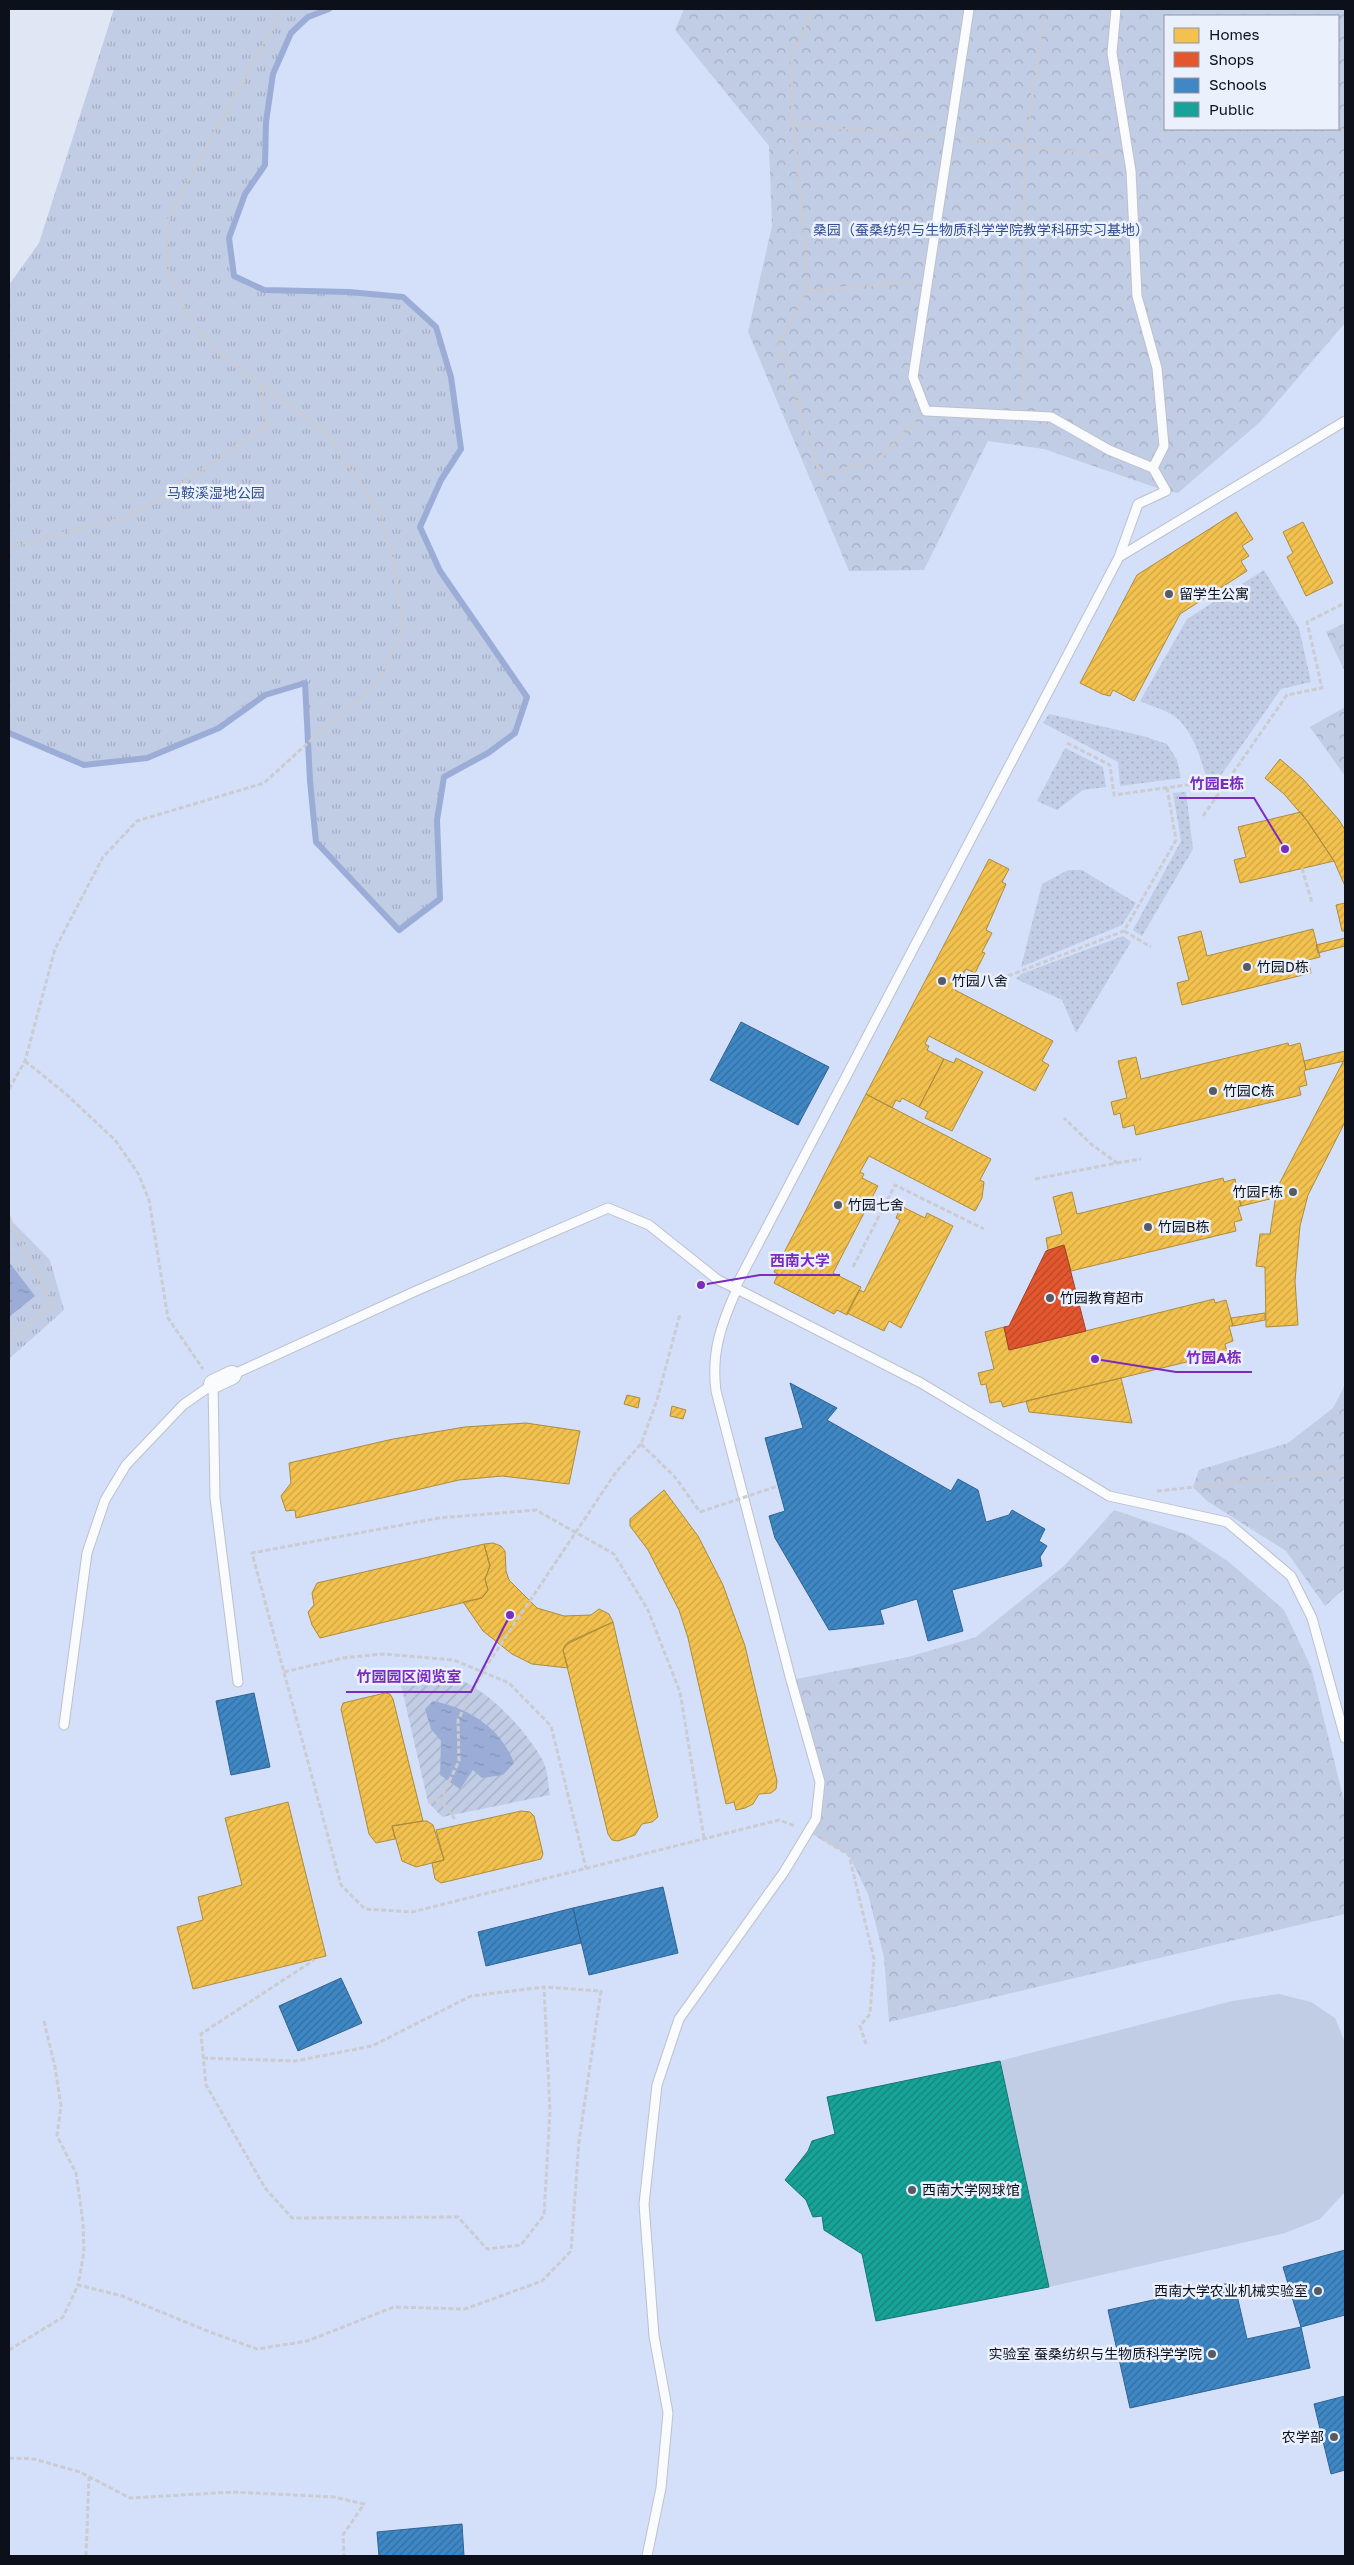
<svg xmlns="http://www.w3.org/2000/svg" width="1354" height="2565" font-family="'Golos Text','Noto Sans SC',sans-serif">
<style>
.built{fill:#d4dff9;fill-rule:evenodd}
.grass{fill:url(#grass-dots)}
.forest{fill:url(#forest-crowns);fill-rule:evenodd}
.park{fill:url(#park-tufts)}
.garden{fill:url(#garden-furrows)}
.pitch{fill:#c1cce5}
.water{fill:url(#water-ripples)}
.homes{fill:url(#homes-hatch);stroke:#ad8c3e}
.shops{fill:url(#shops-hatch);stroke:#a34228}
.schools{fill:url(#schools-hatch);stroke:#306492}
.public{fill:url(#public-hatch);stroke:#147772}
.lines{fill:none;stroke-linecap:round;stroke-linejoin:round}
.stream{stroke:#9badd6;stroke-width:6}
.service-casing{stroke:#bcc1cc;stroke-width:11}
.minor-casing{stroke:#bcc1cc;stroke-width:20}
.path{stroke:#cbccd1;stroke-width:3;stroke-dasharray:5 2.5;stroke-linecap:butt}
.service{stroke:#fafbfd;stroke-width:9}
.minor{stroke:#fafbfd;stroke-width:18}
.path-bridge{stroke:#cbccd1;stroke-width:3;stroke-dasharray:5 2.5;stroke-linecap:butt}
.poi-dot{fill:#565b66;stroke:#eaf0fc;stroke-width:2}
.labels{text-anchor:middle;stroke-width:5;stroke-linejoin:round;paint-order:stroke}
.park-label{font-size:14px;fill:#355091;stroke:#eaf0fc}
.poi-label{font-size:14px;fill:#0c101a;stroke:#eaf0fc;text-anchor:start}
.leader{fill:none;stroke:#7b2cbf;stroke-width:2}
.callout-dot{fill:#7b2cbf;stroke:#eaf0fc;stroke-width:2}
.callout-label{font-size:15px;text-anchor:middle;font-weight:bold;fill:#7b2cbf;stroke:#eaf0fc;stroke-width:5;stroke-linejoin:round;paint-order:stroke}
</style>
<defs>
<pattern id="grass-dots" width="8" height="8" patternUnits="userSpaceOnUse" patternTransform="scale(1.25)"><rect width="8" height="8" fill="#c1cce5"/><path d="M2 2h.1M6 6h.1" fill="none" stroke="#a5aec4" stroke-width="1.8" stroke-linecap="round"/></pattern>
<pattern id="forest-crowns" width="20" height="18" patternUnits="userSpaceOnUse" patternTransform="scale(1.25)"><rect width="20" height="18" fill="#c1cce5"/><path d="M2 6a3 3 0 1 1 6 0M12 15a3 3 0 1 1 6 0" fill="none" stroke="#a5aec4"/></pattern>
<pattern id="park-tufts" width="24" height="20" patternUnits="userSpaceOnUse" patternTransform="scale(1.25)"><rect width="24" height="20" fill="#c1cce5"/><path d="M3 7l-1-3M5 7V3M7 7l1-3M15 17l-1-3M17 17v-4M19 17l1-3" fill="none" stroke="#a5aec4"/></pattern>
<pattern id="garden-furrows" width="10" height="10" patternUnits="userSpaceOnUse" patternTransform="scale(1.25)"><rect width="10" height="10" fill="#c1cce5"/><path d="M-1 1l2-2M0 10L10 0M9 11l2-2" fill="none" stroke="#a5aec4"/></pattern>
<pattern id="water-ripples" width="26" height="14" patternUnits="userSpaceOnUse" patternTransform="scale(1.25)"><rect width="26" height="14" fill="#9badd6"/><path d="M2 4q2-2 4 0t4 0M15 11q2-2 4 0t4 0" fill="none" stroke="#8494b7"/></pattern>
<pattern id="homes-hatch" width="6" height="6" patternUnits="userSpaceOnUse" patternTransform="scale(1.25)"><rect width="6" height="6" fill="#f2c14e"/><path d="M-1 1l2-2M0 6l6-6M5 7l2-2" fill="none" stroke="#cea544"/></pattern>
<pattern id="shops-hatch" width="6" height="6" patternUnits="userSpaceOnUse" patternTransform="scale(1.25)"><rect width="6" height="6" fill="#e4572e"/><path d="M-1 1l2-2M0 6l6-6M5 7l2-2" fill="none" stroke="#b74726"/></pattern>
<pattern id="schools-hatch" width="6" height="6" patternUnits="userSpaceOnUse" patternTransform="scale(1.25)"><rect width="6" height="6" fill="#3f88c5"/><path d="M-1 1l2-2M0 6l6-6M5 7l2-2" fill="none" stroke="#336e9f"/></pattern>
<pattern id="public-hatch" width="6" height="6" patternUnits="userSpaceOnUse" patternTransform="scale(1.25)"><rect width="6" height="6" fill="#17a398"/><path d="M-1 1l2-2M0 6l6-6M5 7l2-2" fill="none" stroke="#13837b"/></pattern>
</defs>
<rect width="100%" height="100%" fill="#e0e6f3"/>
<path class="built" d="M329 9H1345V2556H9V1359L16 1354 50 1260 9 1218V733L84 765 147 758 219 728 265 695 305 683 310 781 440 899 437 820 444 777 488 753 515 733 527 697 440 571 420 527 441 480 461 449 403 297 349 292 264 290 234 276 229 238 245 194 265 165 266 122 273 74 291 33 308 17ZM1165 16H1338V129H1165Z"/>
<path class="grass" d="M1264 570 1299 628 1311 682 1281 689 1210 791C1203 766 1196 735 1176 717 1166 710 1151 706 1140 701L1187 619Z
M1049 714 1143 736 1167 744 1177 760 1181 778 1120 786 1118 762 1043 723Z
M1065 748 1103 767 1106 787 1083 790 1057 810 1037 801Z
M1186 792 1193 849 1142 936 1133 930 1181 841 1173 793Z
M1068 870H1082L1136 903 1122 925 1021 967 1042 884Z
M1123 936 1131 942 1076 1033 1062 1000 1016 979 1021 974Z"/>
<path class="forest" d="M684 9H1345V323L1260 422 1178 493 1166 491 1044 449 988 441 924 570 849 571 748 332 772 226 769 146 675 30ZM1165 16H1338V129H1165Z
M1345 623V672L1326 632Z
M1345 707V776L1310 727Z
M1345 1385V1588L1325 1606 1286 1551 1207 1501 1193 1487 1199 1470 1288 1443 1333 1408Z
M1114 1510 1188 1535 1229 1562 1284 1610 1311 1667 1345 1805V1914L889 2022 884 1957 868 1894 849 1855 809 1832 820 1782 791 1680 908 1657 976 1637 1064 1566Z"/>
<path class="park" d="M114 9H329L308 17 291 33 273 74 266 122 265 165 245 194 229 238 234 276 264 290 349 292 403 297 436 327 451 377 461 449 441 480 420 527 440 571 527 697 515 733 488 753 444 777 437 820 440 899 399 930 316 842 310 781 304 683 265 695 219 728 147 758 84 765 9 733V285L39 243Z
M9 1218 50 1260 64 1310 9 1359Z"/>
<path class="garden" d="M398 1672C418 1672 440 1670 459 1679 491 1693 526 1730 543 1761 548 1770 548 1785 550 1795L442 1817 428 1802Z"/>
<path class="pitch" d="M1279 1994 1311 2002 1335 2018 1345 2043V2192L1320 2219 1285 2233 1049 2287 1000 2061 1232 2001Z"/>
<path class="water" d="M9 1262 35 1296 9 1317Z
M433 1701C469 1708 501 1728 514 1763L503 1775 482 1778 473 1770 460 1789 440 1775 441 1741 431 1729 425 1709Z"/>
<path class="homes" d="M1236 512 1253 539 1242 546 1249 556 1241 561 1247 571 1180 614 1134 701 1113 690 1110 696 1102 694 1080 683 1137 575Z
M1303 522 1333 583 1306 596 1287 557 1293 553 1283 532Z
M1280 759 1303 779 1339 820 1345 830V886L1334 861 1309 823 1284 794 1265 778Z
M1301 812 1334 861 1240 883 1234 860 1246 857 1238 827Z
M989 859 1009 869 1002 882 1006 884 986 930 992 933 982 952 985 953 975 973 966 969 955 990 1053 1041 1042 1061 1049 1065 1035 1091 929 1036 925 1044 929 1046 927 1050 944 1059 919 1107 902 1098 900 1102 896 1100 892 1108 866 1094Z
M1345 903V931H1342L1336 905Z
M1313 929 1320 957 1308 960 1311 973 1182 1005 1177 983 1189 980 1178 937 1201 931 1207 956Z
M1345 938V946L1318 953 1316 945Z
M1288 1043 1289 1046 1300 1043 1306 1070 1304 1071 1307 1085 1299 1087 1301 1095 1136 1135 1134 1125 1123 1128 1120 1113 1114 1115 1111 1102 1127 1098 1118 1061 1136 1057 1141 1079Z
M1345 1051 1344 1061 1306 1070 1304 1061Z
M956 1058 983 1072 952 1131 925 1118 928 1112 919 1107 944 1059 954 1063Z
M1345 1058V1122L1308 1195 1300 1226 1295 1281 1298 1325 1266 1327 1265 1267 1256 1266 1260 1234H1270L1277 1188Z
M866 1094 991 1159 980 1180 984 1182 982 1198 975 1211 869 1156 860 1172 864 1174 862 1178 878 1186 833 1273 861 1287 847 1315 837 1310 834 1314 774 1283 778 1274 774 1272Z
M1223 1178 1224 1182 1235 1179 1241 1206 1238 1207 1242 1220 1234 1222 1236 1231 1071 1271 1064 1245 1048 1250 1046 1238 1062 1234 1053 1197 1072 1192 1077 1214Z
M1277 1188 1274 1198 1241 1206 1239 1198Z
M901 1206 925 1218 927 1213 953 1226 901 1328 889 1321 884 1331 847 1313 859 1290 864 1292 900 1220 896 1218Z
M1214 1299 1215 1303 1226 1300 1233 1326H1229L1233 1341 1225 1344 1227 1352 1003 1407 1001 1401 990 1403 986 1384 981 1385 978 1373 994 1369 985 1332 1004 1327 1009 1350Z
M1265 1313V1320L1233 1326 1231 1318Z
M1121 1378 1132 1423 1029 1412 1026 1401Z
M627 1395 640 1398 638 1408 624 1404Z
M672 1406 686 1410 683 1419 670 1416Z
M526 1423 580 1431 569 1484 502 1476 459 1480 296 1518 295 1510 286 1511 281 1496 291 1483 289 1463 393 1439 465 1427Z
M664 1490 698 1536 723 1585 745 1646 777 1781 776 1789 771 1793 759 1794 753 1804 745 1808 736 1810 734 1802 726 1804 688 1638 679 1610 648 1550 630 1526V1519Z
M493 1543 501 1546 505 1551 506 1571 509 1580 537 1608 564 1616 591 1615 599 1609 609 1614 613 1622 565 1645 563 1650 568 1668 532 1664 512 1654 483 1631 463 1602 482 1598 488 1590 485 1579 490 1566 484 1544Z
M484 1544 490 1566 485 1579 488 1590 482 1598 320 1638 312 1625 308 1612 314 1605 312 1593 317 1583Z
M613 1622 658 1817 652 1822 642 1824 635 1835 618 1841 612 1840 608 1834 563 1650 568 1642Z
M385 1693 390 1694 393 1699 423 1821 392 1826 395 1839 376 1843 369 1834 341 1709 343 1703Z
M288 1802 326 1956 193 1989 177 1927 203 1920 198 1897 242 1885 225 1818Z
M521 1811 530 1812 534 1816 543 1854 541 1859 441 1883 435 1879 432 1863 444 1860 436 1830Z
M423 1821H427L433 1825 444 1860 416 1867 402 1861 392 1826Z"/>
<path class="shops" d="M1064 1245 1086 1331 1009 1350 1004 1327 1009 1326 1046 1251Z"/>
<path class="schools" d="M741 1022 829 1067 798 1125 710 1080Z
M790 1383 837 1408 827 1420 951 1491 958 1479 978 1490 986 1522 1009 1515 1012 1510 1045 1529 1039 1541 1047 1546 1040 1557 1042 1566 952 1590 963 1631 928 1641 917 1599 880 1610 884 1624 829 1630 775 1538 769 1516 785 1511 765 1438 803 1428Z
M254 1693 270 1767 231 1775 216 1701Z
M663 1887 678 1953 589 1975 573 1908Z
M573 1908 581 1943 486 1966 478 1932Z
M341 1978 362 2023 298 2051 279 2006Z
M1345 2250V2315L1301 2327 1283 2267Z
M1234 2282 1247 2339 1301 2327 1310 2368 1130 2408 1108 2310Z
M1345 2396V2470L1331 2474 1314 2404Z
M462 2524 464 2556H379L377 2532Z"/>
<path class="public" d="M1000 2061 1049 2287 876 2321 862 2254 824 2230 822 2216 813 2217 806 2200 785 2180 808 2151 812 2141 835 2134 827 2097Z"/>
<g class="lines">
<path class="stream" d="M9 733 84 765 147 758 219 728 265 695 305 683 310 781 316 842 399 930 440 899 437 820 444 777 488 753 515 733 527 697 440 571 420 527 441 480 461 449 451 377 436 327 403 297 349 292 264 290 234 276 229 238 245 194 265 165 266 122 273 74 291 33 308 17 329 9"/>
<defs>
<path id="service" d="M969 9 913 377 926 411 1051 417 1109 450 1153 468
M1116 9 1112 53 1131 171 1137 296 1157 368 1164 446 1153 468 1166 491 1138 504 1119 557
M735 1288 1119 557 1345 421
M232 1375 418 1290 608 1208 649 1225 718 1280 737 1289
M213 1384 215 1498 238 1682
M64 1725 87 1553 105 1500 126 1465 183 1405 213 1384
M647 2556 661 2488 668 2413 654 2336 644 2204 657 2085 679 2019 784 1872 816 1819 820 1782 791 1680 716 1391C711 1353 721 1324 737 1289L921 1383 1109 1496 1227 1522 1291 1576 1312 1618 1345 1738"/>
<path id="minor" d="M213 1384 232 1375"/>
</defs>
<use href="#service" class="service-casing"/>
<use href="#minor" class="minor-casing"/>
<path class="path" d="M811 9 791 63 793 124 806 250 807 291 779 344 821 476 879 459 916 421
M793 124 937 136
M963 139 1115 157
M807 291 914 282
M1023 402 1025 146 1045 9
M9 547 120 519 154 503 267 425 260 383
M1067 743 1110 765 1114 795 1200 783
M1203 816 1287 695 1322 688 1307 622 1345 603
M1302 868 1312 903
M1124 931 1151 947
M1008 976 1124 931 1176 840 1167 788
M25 1061 66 1094 115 1140 138 1173 149 1200 168 1318 203 1369
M9 1089 25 1061 55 949 103 857 137 821 264 783 332 721 376 684 403 628 392 555 378 511 357 478 326 433 221 355 189 318 167 269V223L186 184 283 9
M1117 1163 1141 1159
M1035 1179 1117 1163 1091 1144 1064 1118
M9 1217 53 1305 9 1341
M853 1267 895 1185 984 1229
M641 1444 675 1477 700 1512
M1157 1491 1345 1471
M284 1672 343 1658 383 1654 454 1660 509 1683 551 1726 586 1868
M428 1802 440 1800
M455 1819 440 1800 459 1761 458 1720 483 1671 616 1472 641 1444 657 1400 680 1314
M704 1838 680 1692 648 1610 614 1554 536 1510 439 1518 252 1553 341 1885 365 1909 412 1912 779 1820 795 1826
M821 1838 849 1855 874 1959 870 2014 860 2026 866 2044
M44 2021 55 2067 61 2106 57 2136 76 2173 83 2222 84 2252 78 2285
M203 2058 295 2061 372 2046 471 1996 544 1987 550 2111 544 2215 521 2245 487 2249 458 2217 292 2218 265 2188 206 2085 201 2034 314 1960
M9 2350 63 2317 78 2285 122 2296 210 2332 257 2349 307 2341 394 2307 465 2309 542 2281 571 2251 579 2141 601 1991 544 1987
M9 2458 34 2459 80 2472 130 2498 233 2492 334 2497 364 2504 343 2535 344 2556
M86 2556 89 2477"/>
<use href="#service" class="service"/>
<use href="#minor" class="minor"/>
<path class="path-bridge" d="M700 1512 778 1486"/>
</g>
<g class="poi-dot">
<circle cx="1169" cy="594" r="5"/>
<circle cx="1247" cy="967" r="5"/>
<circle cx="942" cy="981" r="5"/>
<circle cx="1213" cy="1091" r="5"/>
<circle cx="1293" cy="1192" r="5"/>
<circle cx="838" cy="1205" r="5"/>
<circle cx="1148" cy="1227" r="5"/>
<circle cx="1050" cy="1298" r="5"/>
<circle cx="912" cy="2190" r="5"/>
<circle cx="1318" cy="2291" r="5"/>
<circle cx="1212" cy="2354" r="5"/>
<circle cx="1334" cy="2437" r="5"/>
</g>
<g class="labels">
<g class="park-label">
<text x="981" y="235">桑园（蚕桑纺织与生物质科学学院教学科研实习基地）</text>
<text x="216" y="498">马鞍溪湿地公园</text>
</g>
<g class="poi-label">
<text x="1179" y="599">留学生公寓</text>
<text x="1257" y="972">竹园D栋</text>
<text x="952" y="986">竹园八舍</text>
<text x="1223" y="1096">竹园C栋</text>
<text x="1283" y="1197" text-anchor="end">竹园F栋</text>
<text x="848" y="1210">竹园七舍</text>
<text x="1158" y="1232">竹园B栋</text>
<text x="1060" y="1303">竹园教育超市</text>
<text x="922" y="2195">西南大学网球馆</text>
<text x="1308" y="2296" text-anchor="end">西南大学农业机械实验室</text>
<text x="1202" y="2359" text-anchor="end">实验室 蚕桑纺织与生物质科学学院</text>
<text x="1324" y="2442" text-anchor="end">农学部</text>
</g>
</g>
<path class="leader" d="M1285 849L1254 798H1179M701 1285L760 1275H840M1095 1359L1176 1372H1252M510 1615L471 1692H346"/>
<g class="callout-dot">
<circle cx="1285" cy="849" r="5"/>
<circle cx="701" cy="1285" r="5"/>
<circle cx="1095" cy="1359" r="5"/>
<circle cx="510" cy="1615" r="5"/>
</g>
<g class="callout-label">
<text x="1217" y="789">竹园E栋</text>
<text x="800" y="1266">西南大学</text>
<text x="1214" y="1363">竹园A栋</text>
<text x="409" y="1682">竹园园区阅览室</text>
</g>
<rect width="1354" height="2565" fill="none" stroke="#0c101a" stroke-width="20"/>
<rect x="1164" y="15" width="175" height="115" fill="#eaf0fc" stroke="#9196a2"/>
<rect x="1174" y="28" width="25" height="15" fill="#f2c14e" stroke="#9196a2"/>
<text x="1209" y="40" font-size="15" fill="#0c101a">Homes</text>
<rect x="1174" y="52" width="25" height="15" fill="#e4572e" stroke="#9196a2"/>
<text x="1209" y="65" font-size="15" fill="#0c101a">Shops</text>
<rect x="1174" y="78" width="25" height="15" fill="#3f88c5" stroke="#9196a2"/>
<text x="1209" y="90" font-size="15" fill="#0c101a">Schools</text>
<rect x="1174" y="102" width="25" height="15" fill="#17a398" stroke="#9196a2"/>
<text x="1209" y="115" font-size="15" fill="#0c101a">Public</text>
</svg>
